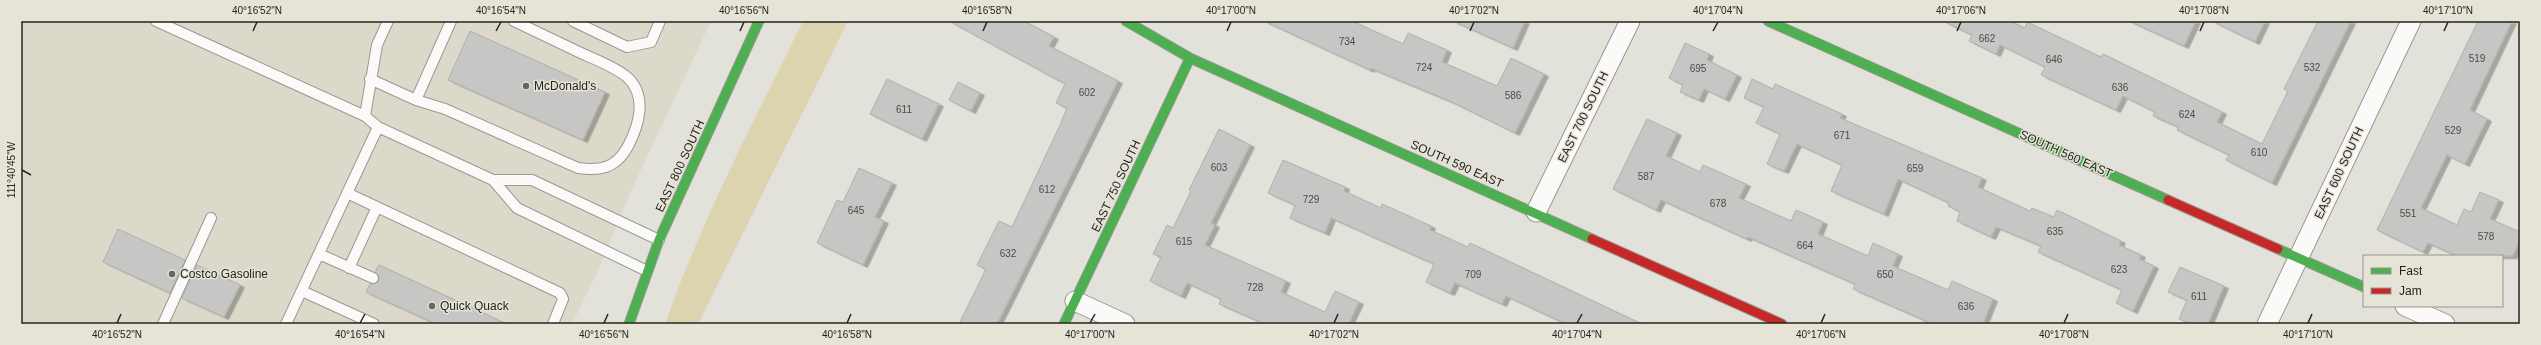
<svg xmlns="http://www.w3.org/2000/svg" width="2541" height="345" font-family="Helvetica,sans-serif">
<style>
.built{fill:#dcd9ca}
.green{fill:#dcd3af}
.building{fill:#c6c6c5;stroke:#b0b0af;filter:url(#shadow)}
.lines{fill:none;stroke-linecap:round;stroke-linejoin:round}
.lane-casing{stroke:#999893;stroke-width:12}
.street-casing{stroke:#999893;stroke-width:21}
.fast-casing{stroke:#999893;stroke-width:11}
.jam-casing{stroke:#999893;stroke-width:11}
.lane{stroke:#fbfaf9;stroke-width:10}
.street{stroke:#fbfaf9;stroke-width:19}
.fast{stroke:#4caf50;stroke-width:9}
.jam{stroke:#c62828;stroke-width:9}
.ticks{fill:none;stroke:#25241f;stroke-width:1.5}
.poi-dot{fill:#676660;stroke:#e6e3d7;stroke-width:1.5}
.labels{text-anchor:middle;stroke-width:3;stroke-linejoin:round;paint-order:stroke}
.number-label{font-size:10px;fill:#4d4c48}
.poi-label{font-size:12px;fill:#25241f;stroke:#e6e3d7;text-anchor:start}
.street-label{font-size:12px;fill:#25241f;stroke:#e6e3d7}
.neatline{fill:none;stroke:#25241f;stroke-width:1.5}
.ticks-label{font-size:10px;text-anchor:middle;fill:#25241f}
</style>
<defs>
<filter id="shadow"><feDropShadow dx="4.5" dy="2.5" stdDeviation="0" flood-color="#0004"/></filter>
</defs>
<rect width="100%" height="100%" fill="#e2e1da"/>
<path class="built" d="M21 21H711L631 191 596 275 572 324H21Z"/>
<path class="green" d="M803 21H848L698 324H665C702 219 754 121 803 21Z"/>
<path class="building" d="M949 21H1024L1054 37 1049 46 1118 81 997 324H959L986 269 977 265 999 221 1012 227 1060 125 1067 108 1056 103 1065 84Z
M1264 21H1352L1403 44 1408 33 1447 50 1442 62 1497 86 1511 58 1544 74 1515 133 1452 102 1370 68V70Z
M1453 21H1525L1513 48Z
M1943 21H2010L2025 28 2027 22 2101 57 2103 54 2222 112 2217 122 2262 144 2288 91 2284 89 2318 21H2351L2272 183 2226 160 2229 155 2177 130 2179 127 2153 116 2155 112 2123 96 2116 110 2041 75 2045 67 2000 45 1996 54 1969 41 1972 35Z
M2129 21H2196L2184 46Z
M2212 21H2265L2255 42Z
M2478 21H2512L2470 110 2487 119 2465 164 2447 155 2421 208 2457 225 2464 209 2471 212 2480 192 2499 200 2490 219 2520 232V240L2513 256H2457L2428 243 2423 252 2377 230Z
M470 31 605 92 583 140 448 80Z
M1685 43 1709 54 1707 60 1737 75 1725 99 1704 89 1699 100 1680 92 1683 85 1669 78Z
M887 79 939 104 922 139 870 114Z
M1752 79 1773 89 1775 84 1842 114 1840 118 1982 178 1978 187 2030 211 2032 208 2054 217 2057 210 2121 241 2119 245 2141 255 2139 259 2154 266 2133 311 2116 303 2122 290 2038 252 2041 246 1996 227 1991 237 1957 221 1960 212 1948 206 1949 203 1898 179 1884 214 1831 191 1842 165 1797 144 1784 171 1767 164 1780 134 1756 123 1764 107 1744 98Z
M958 82 980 93 971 111 949 100Z
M1647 119 1677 133 1666 156 1700 172 1703 165 1746 184 1739 198 1791 221 1796 210 1823 222 1818 234 1868 256 1873 243 1898 254 1893 266 1948 290 1952 281 1993 299 1983 324H1933L1853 289 1855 284 1748 237 1747 239 1661 200 1656 210 1613 189Z
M1219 129 1250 145 1211 223 1215 225 1205 245 1286 281 1281 292 1325 312 1335 291 1359 302 1349 323 1352 324H1265L1219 304 1221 299 1187 283 1181 296 1150 281 1161 257 1153 254 1167 225 1173 228 1191 191 1189 190Z
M1283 160 1345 187 1344 191 1381 208 1382 204 1431 226 1430 230 1468 247 1470 243 1642 324H1566L1506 296 1502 304 1455 283 1450 293 1426 282 1434 264 1331 218 1325 233 1290 218 1295 205 1268 193Z
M859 168 892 183 875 217 884 221 863 265 817 243 837 200 843 202Z
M118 229 185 260 170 293 103 262Z
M197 265 240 285 224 317 182 298Z
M379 265 507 324H436L366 292 370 284H374L379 281V277L375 272Z
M2180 267 2224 286 2208 324H2191L2179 319 2187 300 2168 292Z"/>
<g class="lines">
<defs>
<path id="lane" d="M156 21 365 116 378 127 493 180H532L659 240
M573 21 627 47 651 42 660 21
M370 79 416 100 445 109 578 168C599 171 615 169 627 148 639 126 648 96 627 77 615 67 597 60 583 54 560 43 537 32 514 21
M416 100 451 21
M365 116 377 45 388 21
M493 180 517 208 647 271
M347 193 560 293 563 299 553 324
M319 254 373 278
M349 268 377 207
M302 291 374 324
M163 324 211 218
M286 324 378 127"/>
<path id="street" d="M1536 212 1630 21
M1075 301 1125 324
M2405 306 2445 324
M2267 324 2411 21"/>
<path id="fast" d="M1126 21 1190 58 1592 239
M1768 21 2168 200
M2278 249 2364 287
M629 324 659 240 759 21
M1064 324 1190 58"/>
<path id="jam" d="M2168 200 2278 249
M1592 239 1782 324"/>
</defs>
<use href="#lane" class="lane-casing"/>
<use href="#street" class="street-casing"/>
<use href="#fast" class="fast-casing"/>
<use href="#jam" class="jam-casing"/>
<use href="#lane" class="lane"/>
<use href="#street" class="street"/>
<use href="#fast" class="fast"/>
<use href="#jam" class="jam"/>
</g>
<path class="ticks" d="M253 31 257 22M496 31 501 22M740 31 744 22M983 31 987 22M1227 31 1231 22M1470 31 1474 22M1713 31 1718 22M1957 31 1961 22M2200 31 2204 22M2444 31 2448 22M22 170 31 175M117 323 121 314M360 323 365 314M604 323 608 314M847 323 851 314M1090 323 1095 314M1334 323 1338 314M1577 323 1582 314M1821 323 1825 314M2064 323 2068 314M2308 323 2312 314"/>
<g class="poi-dot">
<circle cx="526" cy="86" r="4"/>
<circle cx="172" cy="274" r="4"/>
<circle cx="432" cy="306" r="4"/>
</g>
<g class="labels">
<g class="number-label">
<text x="1987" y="42">662</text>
<text x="1347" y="45">734</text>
<text x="2477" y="62">519</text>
<text x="2054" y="63">646</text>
<text x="1424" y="71">724</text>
<text x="2312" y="71">532</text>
<text x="1698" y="72">695</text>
<text x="2120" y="91">636</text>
<text x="1087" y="96">602</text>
<text x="1513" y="99">586</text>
<text x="904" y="113">611</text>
<text x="2187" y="118">624</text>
<text x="2453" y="134">529</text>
<text x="1842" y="139">671</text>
<text x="2259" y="156">610</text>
<text x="1219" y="171">603</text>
<text x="1915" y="172">659</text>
<text x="1646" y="180">587</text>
<text x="1047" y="193">612</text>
<text x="1311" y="203">729</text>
<text x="1718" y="207">678</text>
<text x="856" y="214">645</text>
<text x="2408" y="217">551</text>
<text x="2055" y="235">635</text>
<text x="2486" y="240">578</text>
<text x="1184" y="245">615</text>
<text x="1805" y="249">664</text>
<text x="1008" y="257">632</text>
<text x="2119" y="273">623</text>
<text x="1473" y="278">709</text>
<text x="1885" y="278">650</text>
<text x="1255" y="291">728</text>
<text x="2199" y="300">611</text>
<text x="1966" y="310">636</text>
</g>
<g class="poi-label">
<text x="534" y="90">McDonald's</text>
<text x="180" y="278">Costco Gasoline</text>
<text x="440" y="310">Quick Quack</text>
</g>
<g class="street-label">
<text transform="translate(1583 117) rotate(-64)" y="4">EAST 700 SOUTH</text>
<text transform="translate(2066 154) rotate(24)" y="4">SOUTH 560 EAST</text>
<text transform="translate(1457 164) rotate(24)" y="4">SOUTH 590 EAST</text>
<text transform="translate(680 166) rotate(-65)" y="4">EAST 800 SOUTH</text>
<text transform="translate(2339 173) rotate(-65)" y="4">EAST 600 SOUTH</text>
<text transform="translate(1116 186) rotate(-65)" y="4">EAST 750 SOUTH</text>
</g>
</g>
<rect width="2541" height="345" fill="none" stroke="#e6e3d7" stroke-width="44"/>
<rect x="2363" y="255" width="140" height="52" fill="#e6e3d7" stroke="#99978d"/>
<rect x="2371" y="268" width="20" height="6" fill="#4caf50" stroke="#99978d"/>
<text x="2399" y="275" font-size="12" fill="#25241f">Fast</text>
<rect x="2371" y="288" width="20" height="6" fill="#c62828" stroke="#99978d"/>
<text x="2399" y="295" font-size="12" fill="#25241f">Jam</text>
<rect x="22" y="22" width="2497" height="301" class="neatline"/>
<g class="ticks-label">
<text x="257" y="14">40°16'52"N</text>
<text x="501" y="14">40°16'54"N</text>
<text x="744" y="14">40°16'56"N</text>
<text x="987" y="14">40°16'58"N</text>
<text x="1231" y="14">40°17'00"N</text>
<text x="1474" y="14">40°17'02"N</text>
<text x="1718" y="14">40°17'04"N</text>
<text x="1961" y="14">40°17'06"N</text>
<text x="2204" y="14">40°17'08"N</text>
<text x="2448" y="14">40°17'10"N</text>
<text transform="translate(11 170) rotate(-90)" y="4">111°40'45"W</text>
<text x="117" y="338">40°16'52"N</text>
<text x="360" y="338">40°16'54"N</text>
<text x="604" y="338">40°16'56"N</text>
<text x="847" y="338">40°16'58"N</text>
<text x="1090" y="338">40°17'00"N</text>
<text x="1334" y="338">40°17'02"N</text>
<text x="1577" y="338">40°17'04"N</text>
<text x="1821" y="338">40°17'06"N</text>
<text x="2064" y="338">40°17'08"N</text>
<text x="2308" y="338">40°17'10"N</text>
</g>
</svg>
